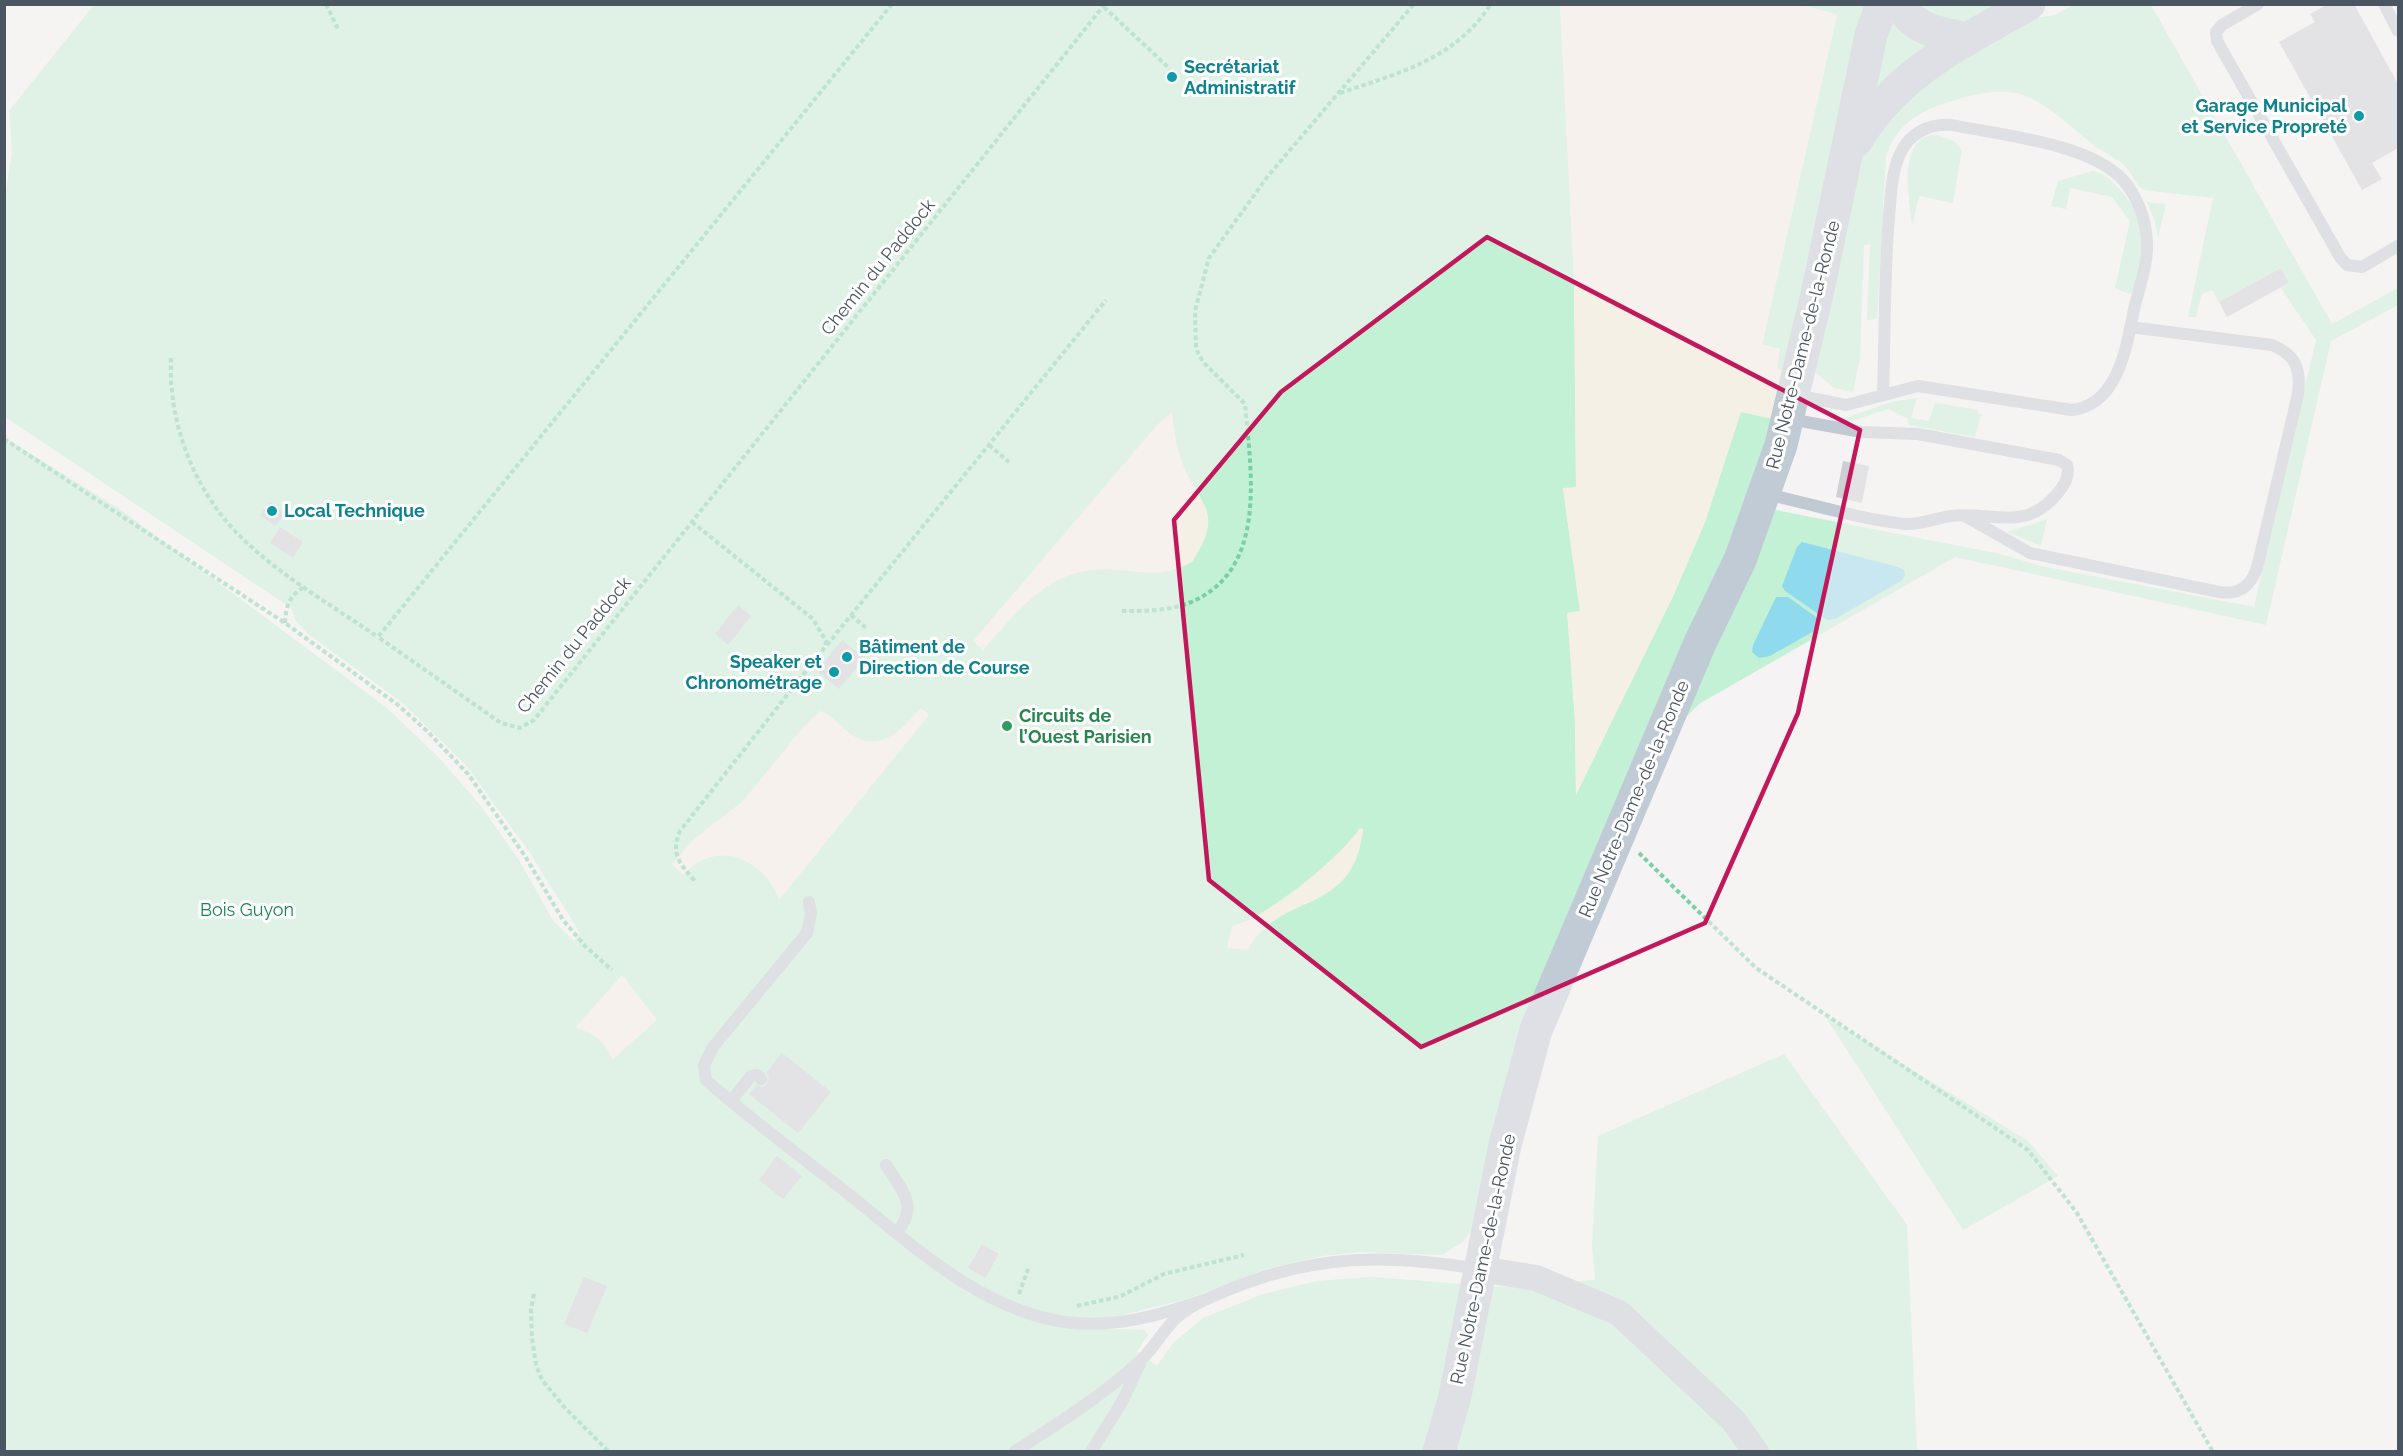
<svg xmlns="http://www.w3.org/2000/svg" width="2403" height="1456" font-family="Raleway,sans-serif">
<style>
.green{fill:#c3f1d5}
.sand{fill:#f5f0e5}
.water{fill:#90daee}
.building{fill:#cdcfd5}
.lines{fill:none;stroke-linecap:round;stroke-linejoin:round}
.path{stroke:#7ad0a6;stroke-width:4;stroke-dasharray:4.5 3;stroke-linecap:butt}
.service{stroke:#c1cad2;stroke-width:12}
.minor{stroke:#c1cad2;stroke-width:26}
.secondary{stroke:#c1cbd6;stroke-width:33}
.marked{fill:none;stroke:#c2185b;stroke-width:4.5;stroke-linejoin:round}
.culture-dot{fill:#0f9aa8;stroke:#fff;stroke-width:2}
.leisure-dot{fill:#2e9e5b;stroke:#fff;stroke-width:2}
.labels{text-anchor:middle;stroke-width:6;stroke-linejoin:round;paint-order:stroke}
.culture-label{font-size:18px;font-weight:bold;fill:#0d838f;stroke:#fff;text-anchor:start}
.street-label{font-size:18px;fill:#4a5661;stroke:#fff}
.leisure-label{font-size:18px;font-weight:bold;fill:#27864d;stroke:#fff;text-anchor:start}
.park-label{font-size:18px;fill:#17864f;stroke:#fff}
</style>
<rect width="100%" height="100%" fill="#f5f3f3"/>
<path class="green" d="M94 5H1560L1574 277 1576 488H1563L1580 611 1568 613 1575 722 1576 794 1674 594 1705 522 1741 411 1773 419 1756 484 1475 1224 1464 1241 1442 1255 1361 1252 1322 1256 1267 1269 1187 1299 1106 1319 1093 1328 1144 1330 1148 1335 1137 1351 1157 1366 1172 1344 1203 1318 1263 1294 1317 1281 1372 1277 1502 1287 1595 1280 1592 1245 1598 1136 1784 1054 1907 1225 1917 1451H5L4 437 121 510 387 708 439 758 480 805 519 860 554 922 574 941 580 933 530 853 465 764 404 704 307 633 296 621 291 608 5 417 4 204 12 153 9 111Z
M1797 5H1873L1784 371 1777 369 1762 345 1837 15Z
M1914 5H2015L1957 26Z
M2073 5H2151L2332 324 2398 288V305L2331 341 2266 625 1955 557 1699 704 1684 719 1773 512 1776 510 2000 554 2041 566 2254 607 2316 340 2281 288 2289 283 2281 268 2219 302 2212 290 2202 294 2196 317H2188L2213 198 2144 190C2135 184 2132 173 2124 165 2113 156 2100 151 2090 142 2033 94 2019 78 1943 104 1915 113 1895 128 1886 157L1877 319 1867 320 1870 244 1864 245 1860 357 1853 392 1834 388 1815 372 1861 153 1900 93 2036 18 2055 15Z
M1888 18 1937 42 1876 103 1872 64Z
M1937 135 1954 141 1962 150 1953 203 1919 196 1912 226C1910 200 1895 136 1937 135Z
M2093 171C2114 175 2139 210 2142 231 2144 245 2140 260 2137 273 2136 281 2136 290 2130 294L2115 288 2130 221 2112 197 2070 188 2066 209 2051 206 2058 181Z
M2147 202 2166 204 2158 238 2155 221Z
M1917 398 1911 418 1929 421 1935 403 1978 410V414L1983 415 1980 418 1975 437 1909 425 1908 419 1888 409 1849 422 1842 419 1892 402Z
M2047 519 2041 546 2007 532Z
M1825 1016 2028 1141 2058 1176 1963 1230Z"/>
<path class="sand" d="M1797 4 1837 14 1762 344 1780 349 1777 369 1784 371 1773 419 1741 412 1705 522 1674 594 1576 795 1575 722 1567 613 1580 611 1563 488 1576 487 1574 277 1560 5Z
M1172 412C1174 428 1176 444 1181 459 1197 505 1227 509 1192 562 1168 576 1147 573 1120 570 1053 563 1023 605 983 650L973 641 1157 425Z
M921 708 929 715 779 900C764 858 716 838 683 875L672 864 694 839 743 801 800 731 820 711C829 713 836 722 843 728 875 757 898 734 921 708Z
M1360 828 1363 829C1354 918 1279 890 1248 950L1227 948 1232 926C1266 918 1340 858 1360 828Z
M622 975 657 1020 612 1060C607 1043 592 1032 575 1028Z"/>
<path class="water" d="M1802 542 1898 567 1904 570 1905 576 1901 581 1835 619 1827 620 1785 591 1782 586 1797 547Z
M1776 597H1788L1819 619V625L1816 630 1770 656 1759 658 1752 652 1753 645Z"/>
<path class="building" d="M2328 4H2354L2398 84V148L2372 163 2382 179 2362 190 2279 42 2315 22 2310 14Z
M2281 268 2289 283 2227 317 2219 302Z
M1843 461 1869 466 1862 503 1836 497Z
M270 502 285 514 275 526 260 515Z
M280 527 303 542 293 558 270 543Z
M738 605 751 616 728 645 715 634Z
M842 640 865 658 839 689 817 671Z
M782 1053 831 1092 798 1133 749 1094 756 1085 763 1087 767 1084 769 1077 766 1073Z
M777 1156 802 1176 783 1199 759 1180Z
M982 1244 999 1254 985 1278 968 1268Z
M584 1277 607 1286 587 1333 564 1324Z"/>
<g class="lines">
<path class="path" d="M326 4 339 31
M892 4 378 637 501 723 520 728 534 720 1105 4
M1104 7 1170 69
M1340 93C1398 73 1455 60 1491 4
M171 358C168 426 196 496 247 543 286 579 334 607 378 637
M4 439 285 623 398 705 427 731 468 774 525 856 563 920 585 946 612 970
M989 445 1009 462
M692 522 813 619 826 641 825 647 680 831C670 854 680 864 695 881
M1122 611C1143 611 1166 611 1186 604 1269 574 1251 472 1245 404L1203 362 1196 349 1195 311 1209 258 1268 176 1414 4
M851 615 866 628
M285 623C286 606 289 596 304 587
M827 645 1106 300
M1639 853 1756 968 2028 1150 2077 1213 2213 1452
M534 1294 531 1310 532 1338 536 1365 542 1380 565 1408 609 1452
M1019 1294 1028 1269
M1077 1306 1121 1296 1164 1274 1244 1255"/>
<path class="service" d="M2258 4 2222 25 2216 32 2217 41 2340 257 2347 265 2362 267 2398 246
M2384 4 2398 31
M1795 395 1846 405 1918 386 2072 410C2120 405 2127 342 2135 305 2140 285 2148 263 2147 242 2146 220 2138 197 2123 180 2090 143 1999 135 1952 125 1930 123 1909 133 1900 154 1891 173 1891 197 1889 217 1884 276 1885 336 1883 395
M1766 494C1812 504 1859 519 1905 524 1921 525 1935 518 1951 516 1992 511 2024 533 2057 494 2064 486 2070 475 2067 465L2059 460 1918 434 1862 432 1789 419
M1965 516 2030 553 2219 592C2239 595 2250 587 2257 568L2298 394C2301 369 2296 355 2272 345L2130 327
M809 902 811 914 807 933 713 1047 704 1065 706 1080C749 1118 796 1153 841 1188 908 1241 977 1309 1065 1322 1114 1329 1161 1315 1207 1299
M731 1101 751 1076 757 1075 761 1079
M886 1165C902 1191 919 1204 897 1233
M1014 1452C1057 1424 1101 1397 1139 1362 1155 1348 1164 1327 1181 1314 1196 1302 1216 1295 1233 1288 1317 1254 1391 1254 1478 1269
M1091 1452 1123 1400 1140 1364"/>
<path class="minor" d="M1480 1269 1536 1278 1619 1313 1733 1420 1756 1452"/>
<path class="secondary" d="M1902 4C1911 31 1945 34 1968 39
M1856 141C1897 72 1961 43 2029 4
M1439 1452 1455 1396 1505 1145 1536 1030 1700 643 1740 560 1781 445 1818 290 1871 35 1882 4"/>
</g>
<path d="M0 0H2403V1456H0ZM1487 237 1860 430 1798 713 1705 923 1421 1047 1209 880 1174 520 1281 392Z" fill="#f5f3f3" fill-opacity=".55" fill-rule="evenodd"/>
<path class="marked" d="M1487 237 1860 430 1798 713 1705 923 1421 1047 1209 880 1174 520 1281 392Z"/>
<g class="culture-dot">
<circle cx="1172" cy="77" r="6"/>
<circle cx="2359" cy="116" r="6"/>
<circle cx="272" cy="511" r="6"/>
<circle cx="847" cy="657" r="6"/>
<circle cx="834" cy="672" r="6"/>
</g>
<circle class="leisure-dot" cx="1007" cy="726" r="6"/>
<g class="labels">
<g class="culture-label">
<text x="1184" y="73">Secrétariat<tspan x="1184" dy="21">Administratif</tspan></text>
<text x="2347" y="112" text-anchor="end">Garage Municipal<tspan x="2347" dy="21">et Service Propreté</tspan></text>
<text x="284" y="517">Local Technique</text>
<text x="859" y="653">Bâtiment de<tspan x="859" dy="21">Direction de Course</tspan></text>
<text x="822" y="668" text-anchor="end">Speaker et<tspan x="822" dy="21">Chronométrage</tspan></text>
</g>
<g class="street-label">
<text transform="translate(878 267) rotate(-51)" y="6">Chemin du Paddock</text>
<text transform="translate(1803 345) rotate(-76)" y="6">Rue Notre-Dame-de-la-Ronde</text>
<text transform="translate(574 645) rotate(-51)" y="6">Chemin du Paddock</text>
<text transform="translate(1634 799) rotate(-67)" y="6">Rue Notre-Dame-de-la-Ronde</text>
<text transform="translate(1483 1259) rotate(-78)" y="6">Rue Notre-Dame-de-la-Ronde</text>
</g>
<g class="leisure-label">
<text x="1019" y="722">Circuits de<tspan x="1019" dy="21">l’Ouest Parisien</tspan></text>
</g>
<g class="park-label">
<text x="247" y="916">Bois Guyon</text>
</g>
</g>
<rect width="2403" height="1456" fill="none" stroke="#4a5661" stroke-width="12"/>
</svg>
